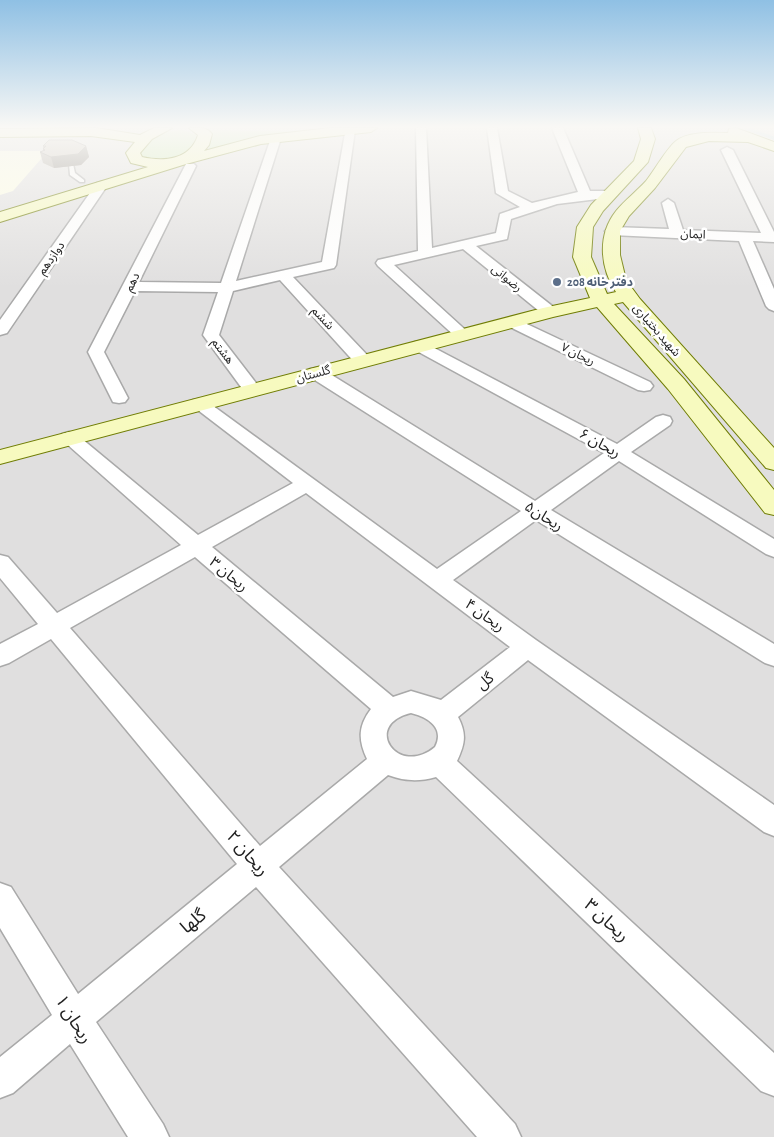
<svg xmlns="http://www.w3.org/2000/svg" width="774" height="1137" font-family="'Alegreya Sans','Noto Sans Arabic',sans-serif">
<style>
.residential{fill:#e0dfdf}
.education{fill:#ffffe5}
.grass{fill:#cdebb0}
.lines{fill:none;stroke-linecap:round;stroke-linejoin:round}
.stream{stroke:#aad3df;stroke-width:3}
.lane-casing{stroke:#a9a9a9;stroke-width:3}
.street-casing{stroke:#a9a9a9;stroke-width:3}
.secondary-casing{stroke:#707d05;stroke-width:2}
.lane{fill:#fff;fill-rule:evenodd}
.street{fill:#fff;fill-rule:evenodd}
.secondary{fill:#f7fabf;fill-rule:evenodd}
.wall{fill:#aba49e}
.shaded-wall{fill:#8b8681}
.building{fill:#c7bfb8;stroke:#8b8681}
.service-dot{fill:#5c6f8a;stroke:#fff;stroke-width:2}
.labels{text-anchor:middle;stroke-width:5;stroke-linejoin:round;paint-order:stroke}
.far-street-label{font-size:12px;fill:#222;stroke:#fff}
.far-service-label{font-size:12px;font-weight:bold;fill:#4e5e75;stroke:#fff;text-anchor:start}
.street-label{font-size:15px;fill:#222;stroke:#fff}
.near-street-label{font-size:18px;fill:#222;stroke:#fff}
</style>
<rect width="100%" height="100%" fill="#f2efe9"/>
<path class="residential" d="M0 128H774V1137H0Z"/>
<path class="education" d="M0 151H48L13 191 0 195Z"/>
<path class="grass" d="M183 130 197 135C185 164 168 161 140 158V153C156 132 157 132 183 130Z
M209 130 314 132 260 138 209 149Z"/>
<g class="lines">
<path class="stream" d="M745 128 774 138"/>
<defs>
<path id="lane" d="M69 164H73L75 173 84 180V182H80L70 175Z"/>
<path id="street" d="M346 128 355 130 336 265 334 268 293 277 369 357 371 361 369 365H357L280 280 233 291 219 335 256 383 253 387 247 388 241 387 203 335 218 292 135 291 104 352 128 398 125 402 119 403 113 402 88 352 186 164H194L196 166 139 282 221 283 271 138 276 135 281 138 236 281 322 262Z
M416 128H426L432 248 496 233 500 214 520 207 496 193 487 128H497L508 191 532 203 578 192 552 128H563L590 191H614L616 194 614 197 557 204 511 219 507 239 476 246 556 309 558 312 556 315H544L463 249 394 265 471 335 469 338H457L378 266 376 263 378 260 418 251Z
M727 147 733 150 774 232V242L753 241 774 289V311L769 309 766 306 739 241 612 235 605 231 612 227 669 229 662 203 668 199 674 203 683 230 761 233 721 150Z
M101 182 107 186 7 333 0 335V320L97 183Z
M512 317 650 382 653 386 650 390 644 391 638 390 506 325 504 322 506 319Z
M421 341 617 444 656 417 663 415 670 417 672 421 670 425 631 452 774 539V557L766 554 619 461 551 510 774 644V666L765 663 536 520 453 580 536 640 774 805V836L764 832 528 660 458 717C467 734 465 744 457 761L774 1053V1096L761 1091 436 777C418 782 405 781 388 775L279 867 515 1124 521 1137H477L256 887 96 1022 163 1124 169 1137H128L70 1044 13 1093 0 1098V1057L52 1015 0 928V883L11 887 78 994 237 864 51 639 9 663 0 666V644L38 624 0 578V555L8 557 57 613 181 545 60 438 62 434 69 432 76 434 198 535 293 483 190 404 193 400 199 399 205 400 437 569 521 511 310 377 307 373 310 369 316 368 322 369 535 501 604 453 415 350 413 346 415 342ZM306 493 510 647 441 700 411 691 393 697 212 547ZM195 557 371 709C358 726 358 740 367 759L260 846 70 628ZM411 713C428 717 445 728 435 747 398 778 361 725 411 713Z"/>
<path id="secondary" d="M96 128 140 135 154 128H172L152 139 140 153 142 157C164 162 190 160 198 135L189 128C197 128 206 126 212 134L209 145 204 151 260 136 330 128H377L371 132 261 144 186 164 0 222V212L148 167 131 163 126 153 135 142 91 136 0 137V129Z
M638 128H651L655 139 648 162 603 211 593 227 591 257 607 294 616 292C600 268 597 235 616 211 625 200 637 191 646 181 654 171 667 148 676 141 689 131 713 133 728 133L729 129 736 128 774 142V151L748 142 709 141 686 147 655 188 629 216 620 231V255L626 280 640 299 774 448V470L766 468 623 302 614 304 684 379 774 490V515L765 513 668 389 597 307 553 317 0 464V450L543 308 590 298 573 257 577 227 591 205 634 161 641 139Z"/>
</defs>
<use href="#lane" class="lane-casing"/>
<use href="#street" class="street-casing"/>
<use href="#secondary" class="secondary-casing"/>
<use href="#lane" class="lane"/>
<use href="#street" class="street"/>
<use href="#secondary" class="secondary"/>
</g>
<path class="wall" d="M43 146H86L89 157 81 165 54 168 43 163 40 152 43 151Z"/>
<path class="shaded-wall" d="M86 146 89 157 81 165 54 168 51 157Z"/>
<path class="building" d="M49 140H72L86 146 78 154 51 157 40 152 45 150 43 149 46 146H43Z"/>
<linearGradient id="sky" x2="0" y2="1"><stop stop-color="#8fc0e4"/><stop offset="0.44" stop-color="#f9f8f5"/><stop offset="1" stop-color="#f9f8f5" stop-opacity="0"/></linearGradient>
<rect width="774" height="288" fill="url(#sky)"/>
<circle class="service-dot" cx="557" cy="282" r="5"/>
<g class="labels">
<g class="far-street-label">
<text transform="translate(693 234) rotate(3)" y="4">ایمان</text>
<text transform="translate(51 258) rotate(-55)" y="4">دوازدهم</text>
<text transform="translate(507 278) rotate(39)" y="4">رضوانی</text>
<text transform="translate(132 282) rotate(-63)" y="4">دهم</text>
<text transform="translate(323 318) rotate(47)" y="4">ششم</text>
<text transform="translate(657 330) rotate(49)" y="4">شهید بختیاری</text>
<text transform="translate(223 351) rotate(53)" y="4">هشتم</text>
<text transform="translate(578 354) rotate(26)" y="4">ریحان ۷</text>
<text transform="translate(313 374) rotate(-15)" y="4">گلستان</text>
</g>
<g class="far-service-label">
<text x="567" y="286">دفتر خانه 208</text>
</g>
<g class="street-label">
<text transform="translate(600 443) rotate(29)" y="5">ریحان ۶</text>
<text transform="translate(544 516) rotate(32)" y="5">ریحان۵</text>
<text transform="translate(229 574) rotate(40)" y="5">ریحان ۳</text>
<text transform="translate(485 615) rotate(36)" y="5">ریحان ۴</text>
<text transform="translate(485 681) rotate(-39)" y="5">گل</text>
</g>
<g class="near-street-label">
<text transform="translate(248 853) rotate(49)" y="6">ریحان ۲</text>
<text transform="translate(607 920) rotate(43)" y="6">ریحان ۳</text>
<text transform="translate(193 921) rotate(-39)" y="6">گلها</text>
<text transform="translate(74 1019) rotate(58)" y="6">ریحان ۱</text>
</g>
</g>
</svg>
